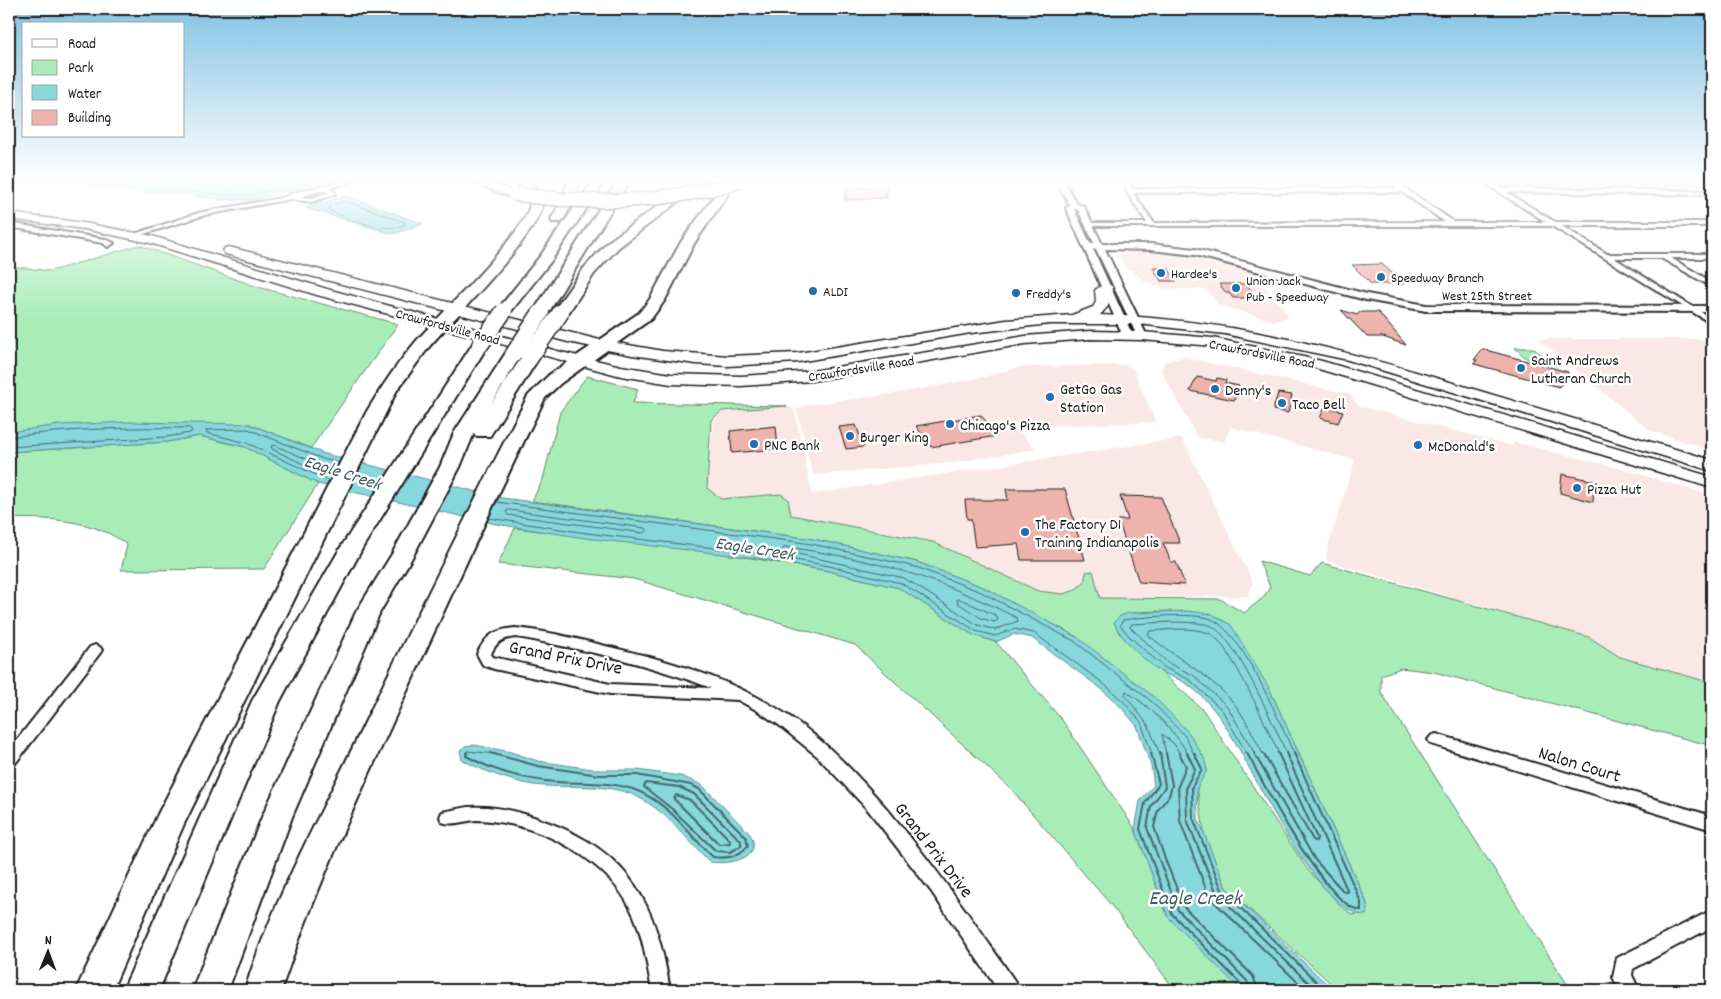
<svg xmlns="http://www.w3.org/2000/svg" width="1721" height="999" font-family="Dekko,sans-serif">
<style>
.built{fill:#fae8e6}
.green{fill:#a8edb8;stroke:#62846a;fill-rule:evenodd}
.water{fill:#86d8dd;stroke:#5c8d90}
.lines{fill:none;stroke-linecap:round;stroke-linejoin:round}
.shore-far1{stroke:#466769;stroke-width:1}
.shore{stroke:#466769;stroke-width:2}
.building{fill:#eeb3ad;stroke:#1c1c1c}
.minor-casing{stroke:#1c1c1c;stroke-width:4}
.tertiary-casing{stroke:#1c1c1c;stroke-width:4}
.primary-casing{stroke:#1c1c1c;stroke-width:3}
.motorway-casing{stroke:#1c1c1c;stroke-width:4}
.minor{fill:#fff;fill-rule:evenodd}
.tertiary{fill:#fff;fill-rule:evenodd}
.primary{fill:#fff;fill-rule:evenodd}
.motorway{fill:#fff;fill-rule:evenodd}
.motorway-bridge-far1-casing{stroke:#1c1c1c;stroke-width:16;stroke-linecap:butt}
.motorway-bridge-casing{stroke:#1c1c1c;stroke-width:19;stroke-linecap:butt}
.motorway-bridge-far1{stroke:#fff;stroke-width:13}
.motorway-bridge{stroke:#fff;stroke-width:16}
.poi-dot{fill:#1f6fb2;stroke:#fff;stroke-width:2}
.labels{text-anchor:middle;stroke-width:5;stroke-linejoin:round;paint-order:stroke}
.far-poi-label{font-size:14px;fill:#1c1c1c;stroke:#fff;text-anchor:start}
.far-street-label{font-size:14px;fill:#1c1c1c;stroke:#fff}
.poi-label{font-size:16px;fill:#1c1c1c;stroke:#fff;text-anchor:start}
.water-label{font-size:18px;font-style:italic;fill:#415e60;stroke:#fff}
.near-street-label{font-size:19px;fill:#1c1c1c;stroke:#fff}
.near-water-label{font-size:21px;font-style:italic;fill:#415e60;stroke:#fff}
</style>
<rect width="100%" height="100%" fill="#fff"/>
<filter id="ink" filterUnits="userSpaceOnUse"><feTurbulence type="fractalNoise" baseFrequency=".02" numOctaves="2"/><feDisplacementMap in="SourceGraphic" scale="10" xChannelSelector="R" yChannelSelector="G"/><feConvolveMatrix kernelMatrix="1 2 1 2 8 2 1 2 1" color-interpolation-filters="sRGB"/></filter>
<g filter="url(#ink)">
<path class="built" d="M1132 252 1193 255 1252 270 1289 316 1275 321 1218 305 1206 289H1167L1145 282 1132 270H1126L1118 254Z
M1538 339H1712V450L1651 431Z
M1183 357 1350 394 1359 406 1513 446V442L1627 470 1712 496V683L1620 657 1589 637 1327 561 1326 553 1355 460 1230 427 1224 442 1197 437 1161 370 1164 362Z
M1126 365 1133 369 1156 422 1015 427 1036 449 952 463 813 475 797 410 805 405 893 394 980 378 1020 367Z
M787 406 794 409 812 494 1182 438 1253 583 1248 596 1100 598 1092 571 1085 572 1084 583 1073 591 1063 594 1038 591 932 541 790 515 789 500 781 494 721 499 707 488 713 421 722 411Z"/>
<path class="green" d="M1490 181H1712V192L1670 189H1502Z
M139 245 258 287 398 324 311 448 249 424 9 433V318L11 317 9 316V266L51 271Z
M1515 348H1533L1556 366 1526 358Z
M587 376 638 389 633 403 787 406 722 411 711 420 707 488 721 499 781 494 788 499 791 515 933 542 1038 591 1063 594 1073 591 1084 583 1086 572 1093 571 1100 598 1220 599 1244 613 1264 597 1270 587 1259 561 1310 576 1322 563 1589 637 1620 657 1712 683V746L1434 672 1401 668 1381 675V692L1571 990H1338L1226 888 1205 838 1197 788 1077 637 983 587 917 562 813 539 532 501 543 479 560 412ZM1167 611 1212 614 1269 688 1366 901 1368 910 1353 915 1342 907 1307 869 1203 710 1126 640 1119 633 1114 622C1128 609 1149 612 1167 611Z
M199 436 245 447 318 484 264 569 121 570 127 545C97 520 46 517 9 519V452L167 442Z
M515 528 721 553 828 571 899 588 973 635 996 642 1062 720 1135 829 1168 917 1242 990H1175L1111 905 1011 789 855 645 634 579 498 564Z"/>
<path class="water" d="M88 181H329L251 200H225L189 195 131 191 92 186Z
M346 196 356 199 423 224 393 234 306 208Z
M129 422 249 424 325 454 502 498 813 539 917 562 983 587 1077 637 1154 697 1189 733 1204 758 1207 770 1197 788 1198 818 1226 888 1333 990H1241L1168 917 1135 829 1140 801 1154 785 1151 766 1137 726 1120 706 1099 687 1032 638 1014 634 996 642 973 635 899 588 828 571 756 558 585 538 496 524 318 484 245 447 199 436 167 442 9 452V432L59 425Z
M1188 611 1212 614 1231 625 1269 688 1366 901 1368 910 1366 915C1324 918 1258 783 1239 749 1225 724 1211 701 1187 684 1180 679 1171 677 1163 673 1148 664 1119 638 1114 622L1120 616 1129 613Z
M474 745 511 752 538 761 599 770H637L681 776 702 785 750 834C765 859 727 865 710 862 686 839 667 811 636 796 606 782 566 789 534 785 509 781 484 771 462 760L460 750 465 746Z"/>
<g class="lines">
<path class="shore-far1" d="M94 181 225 195H251L308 181
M143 181C191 185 237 192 284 181
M346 201 404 222 405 225C381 233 351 220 329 210L330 206Z
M9 437C69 429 128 427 189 428L192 430 190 433 166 437 9 447
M332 475 322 473 272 449 271 446 274 445 320 465 336 469
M329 481 247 443 207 433 206 430 248 429 323 459 339 463
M496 502 812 544 916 567 981 592 1074 641 1151 701 1185 736 1194 754
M509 510 645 528 647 531 644 533 508 515 506 512Z
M489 518 586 533 757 553 829 566 901 583 976 631 995 636 1014 629 1034 633 1103 683 1124 702 1141 722 1152 754
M786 547C874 559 937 577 1017 618L1018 621 995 630 978 625 904 578 785 551 783 549Z
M960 599 997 616 998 620 994 622 981 618 958 603 957 600Z
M466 754 467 751 496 754
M1160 754 1148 725 1125 695 1126 691C1151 708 1173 728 1188 754
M1166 754 1162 734 1174 744 1180 754
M1247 754 1222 710 1190 680 1165 668 1130 637 1120 625 1123 620C1143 617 1193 612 1211 619 1242 631 1280 723 1294 754
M1255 754 1227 706 1193 675 1168 663 1130 627 1132 624C1150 623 1192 620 1209 625 1234 632 1275 729 1287 754
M1263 754C1254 737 1245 716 1232 701 1208 674 1176 658 1148 635L1150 631C1169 630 1193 626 1211 634 1230 644 1269 732 1279 754"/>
<path class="shore" d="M467 753 466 756C494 771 525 780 557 782 587 784 619 780 646 795 673 809 691 837 713 857 727 859 739 857 748 846L746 837 699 789 691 785 637 775H599L538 766 490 753
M1151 753 1159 784 1145 803 1140 829 1172 914 1242 985 1244 990
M1160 753 1165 787 1151 806 1147 828 1178 910 1247 981 1250 990
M1166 753 1172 785 1169 796 1158 810 1154 827 1165 859 1184 907 1253 976 1258 990
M1179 753 1186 766 1178 786 1180 821 1209 897 1306 990
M1187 753 1195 769 1186 787 1187 820 1217 894 1316 990
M1194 753 1202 769 1192 787 1193 818 1222 890 1325 990
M1247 753C1263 783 1328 910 1361 910V902L1294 753
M1254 753 1315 860 1344 892H1348L1286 753
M1263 753 1313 840 1316 841 1317 838 1278 753
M646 783 679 787 694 794 741 841V846L730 852 716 851 672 809 644 787Z
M676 795 690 800 730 840V843L719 844 674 799Z"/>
</g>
<path class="building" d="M846 187 887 188V198L845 200Z
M1382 264 1404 284H1371L1352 265Z
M1153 268H1168L1176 281H1161Z
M1219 284H1247L1256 298H1233L1229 293H1226Z
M1341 310 1357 315 1360 312H1378L1406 345 1383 337H1367Z
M1482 349 1568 372 1567 376 1559 387 1474 364 1477 360H1474Z
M1197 377 1216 381 1217 378 1226 380 1225 383 1239 386 1234 400 1190 391Z
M1278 393 1292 395 1288 413 1273 410Z
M1325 407 1343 411 1338 423 1320 418Z
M981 415 997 436 931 447 916 426Z
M856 425 864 447 846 449 839 427Z
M776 426 778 449 732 453 730 431Z
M1562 474 1594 481 1593 502 1560 493Z
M1006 489H1065L1085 560H1021L1018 544 975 547 971 519H967L965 500H1008Z
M1120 496 1161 497 1180 543H1163L1171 562H1176L1185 585 1139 582 1118 520H1128Z"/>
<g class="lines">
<defs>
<path id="minor" d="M344 181H354L330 188 335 192V194L312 202 291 199 205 215 134 237 128 236 202 212 281 198 297 192ZM320 191 329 192 312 198 299 197Z
M1125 181H1131L1132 189 1397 188 1388 181H1395L1454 222H1546L1481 181H1488L1500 188 1712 191V195L1506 192 1555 222H1712V226H1562L1607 254H1712V258H1671L1712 282V287L1661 258H1614L1712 319V324L1552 226H1087L1086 225 1089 223H1147L1126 191ZM1402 192 1445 222 1154 223 1133 193Z
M9 223 105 239 114 243 108 247 103 243 9 227Z
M515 628C549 631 585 641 618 649 678 663 739 682 790 717 827 742 858 776 888 810 934 865 976 924 1016 983L1018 990H998L931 891 868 810 817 756 779 725 758 711 738 700 610 694 494 669 483 665 477 654C486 635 494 630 515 628ZM515 637C533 639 550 644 567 647 616 657 664 670 711 688L610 684 493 657 491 654C496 642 502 639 515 637Z
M95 645 100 647 102 650 100 653 14 765 9 767V750L90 647Z
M1436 734 1712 816V830L1431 744 1428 740 1431 736Z
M468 807C495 805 522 812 547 822 631 853 657 906 670 990H652C647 966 644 940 634 916 614 868 560 835 510 824 499 822 487 820 476 820 465 821 453 826 442 822L440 817 442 812Z
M1712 910V927L1633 969 1632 975 1639 990H1619L1613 977 1617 958Z"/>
<path id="tertiary" d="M1056 181H1064L1077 204 1084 206 1102 244H1151L1195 249 1367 294 1426 305 1712 306V312L1426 311 1366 300 1195 255 1151 250 1105 249 1147 336 1142 339 1137 336 1096 249H1093L1133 336 1128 339 1123 336 1066 208 1070 205ZM1074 209 1078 210 1094 243H1090Z"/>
<path id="primary" d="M9 213 84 223 152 236 327 289 561 352 621 366 671 374 741 376 812 371 1025 336 1090 331 1142 332 1213 338 1322 361 1712 477V488L1312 367 1213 346 1142 340 1090 339 1025 344 812 381 741 386 671 384 621 376 317 295 150 243 84 229 9 219Z
M229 247 600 340 663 351 728 356 798 353 1006 320 1072 315 1093 307 1096 302 1095 290 1106 283 1113 287 1109 291 1108 306 1100 315C1235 319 1352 352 1480 391 1558 414 1635 437 1712 460V471L1348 360 1225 334 1138 324H1050L971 333 798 362 728 366 696 364 632 355 568 342 225 254 223 251 225 248Z"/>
<path id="motorway" d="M471 181H488L520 194 514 198 510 197Z
M517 181H529C534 187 542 195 542 204 542 231 450 322 429 347 418 361 408 376 397 390L184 824 112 990H76L158 814 367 411C382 386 399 361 418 339 439 316 528 230 530 204 530 196 522 187 517 181Z
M567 181H579L576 197 562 222H552L551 219 564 197Z
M593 181H605L551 261 509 314H499L496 311 499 308 541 255Z
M617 181H629L547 315H535L533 312Z
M692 181H705L618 248 594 274 567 315H555L553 312 584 268 608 242Z
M725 181H737L695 242 665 300 651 319 561 383 545 398C495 499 448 602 401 704 358 798 314 892 281 990H245C271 905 315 825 354 745 411 628 468 511 528 396L549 375 639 313 650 299 681 242Z
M480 340 486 341 488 345 363 547 280 701 159 990H123L252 701 341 547 472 345 474 341Z
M513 350 519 351 521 355 490 406 523 355H535L538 359 490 436H476L474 433 460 467 414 554 380 612 292 817 228 990H192L262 817 356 612 392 554 440 467 454 433 507 351Z"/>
</defs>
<use href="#minor" class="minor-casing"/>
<use href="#tertiary" class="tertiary-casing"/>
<use href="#primary" class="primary-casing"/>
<use href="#motorway" class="motorway-casing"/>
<use href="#minor" class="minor"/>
<use href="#tertiary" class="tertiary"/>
<use href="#primary" class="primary"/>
<use href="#motorway" class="motorway"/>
<defs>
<path id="motorway-bridge-far1" d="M514 194C592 206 666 203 742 181"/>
<path id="motorway-bridge" d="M480 345 504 311
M513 355 541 312
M529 359 561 312"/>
</defs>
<use href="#motorway-bridge-far1" class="motorway-bridge-far1-casing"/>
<use href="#motorway-bridge" class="motorway-bridge-casing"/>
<use href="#motorway-bridge-far1" class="motorway-bridge-far1"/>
<use href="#motorway-bridge" class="motorway-bridge"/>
</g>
</g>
<linearGradient id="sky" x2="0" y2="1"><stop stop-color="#81c2e4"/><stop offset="0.56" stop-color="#fff"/><stop offset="1" stop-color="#fff" stop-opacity="0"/></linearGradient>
<rect width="1721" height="321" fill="url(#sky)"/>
<g class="poi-dot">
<circle cx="1161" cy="273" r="5"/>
<circle cx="1381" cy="277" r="5"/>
<circle cx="1236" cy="288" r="5"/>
<circle cx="813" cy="291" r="5"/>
<circle cx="1016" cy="293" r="5"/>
<circle cx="1521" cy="368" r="5"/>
<circle cx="1215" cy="389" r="5"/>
<circle cx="1050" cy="397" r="5"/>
<circle cx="1282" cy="403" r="5"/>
<circle cx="950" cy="424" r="5"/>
<circle cx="850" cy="436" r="5"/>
<circle cx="754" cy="444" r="5"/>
<circle cx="1418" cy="445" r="5"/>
<circle cx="1577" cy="488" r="5"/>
<circle cx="1025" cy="532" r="5"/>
</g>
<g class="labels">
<g class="far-poi-label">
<text x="1171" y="278">Hardee's</text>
<text x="1391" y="282">Speedway Branch</text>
<text x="1246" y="285">Union Jack<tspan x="1246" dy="16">Pub - Speedway</tspan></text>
<text x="823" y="296">ALDI</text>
<text x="1026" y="298">Freddy's</text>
</g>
<g class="far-street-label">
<text x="1487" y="300">West 25th Street</text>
<text transform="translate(448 326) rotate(15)" y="5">Crawfordsville Road</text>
<text transform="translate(1262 353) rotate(11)" y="5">Crawfordsville Road</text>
<text transform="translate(861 368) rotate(-9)" y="5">Crawfordsville Road</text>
</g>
<g class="poi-label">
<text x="1531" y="365">Saint Andrews<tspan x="1531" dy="18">Lutheran Church</tspan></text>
<text x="1060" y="394">GetGo Gas<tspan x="1060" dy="18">Station</tspan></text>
<text x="1225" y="395">Denny's</text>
<text x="1292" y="409">Taco Bell</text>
<text x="960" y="430">Chicago's Pizza</text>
<text x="860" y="442">Burger King</text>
<text x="764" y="450">PNC Bank</text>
<text x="1428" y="451">McDonald's</text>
<text x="1587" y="494">Pizza Hut</text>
<text x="1035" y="529">The Factory D1<tspan x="1035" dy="18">Training Indianapolis</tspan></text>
</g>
<g class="water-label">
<text transform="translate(343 472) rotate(18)" y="6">Eagle Creek</text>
<text transform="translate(755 548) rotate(9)" y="6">Eagle Creek</text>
</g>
<g class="near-street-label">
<text transform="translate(566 656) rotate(11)" y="7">Grand Prix Drive</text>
<text transform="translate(1580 763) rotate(17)" y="7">Nalon Court</text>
<text transform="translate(935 849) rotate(52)" y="7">Grand Prix Drive</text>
</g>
<g class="near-water-label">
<text x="1195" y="904">Eagle Creek</text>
</g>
</g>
<rect width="1721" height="999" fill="none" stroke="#fff" stroke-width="30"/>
<rect x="15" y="15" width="1691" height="969" fill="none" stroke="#1c1c1c" stroke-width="2" filter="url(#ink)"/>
<rect x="22" y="22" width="162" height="115" fill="#ffffff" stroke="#a4a4a4"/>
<rect x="32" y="39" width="25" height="8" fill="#ffffff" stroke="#a4a4a4"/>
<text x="68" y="48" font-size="15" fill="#1c1c1c">Road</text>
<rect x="32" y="60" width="25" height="15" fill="#a8edb8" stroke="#a4a4a4"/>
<text x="68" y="72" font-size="15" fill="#1c1c1c">Park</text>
<rect x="32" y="85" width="25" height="15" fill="#86d8dd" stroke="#a4a4a4"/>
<text x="68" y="98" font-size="15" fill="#1c1c1c">Water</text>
<rect x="32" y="110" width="25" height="15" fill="#eeb3ad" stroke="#a4a4a4"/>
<text x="68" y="122" font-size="15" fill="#1c1c1c">Building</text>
<g transform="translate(48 952) rotate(1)" stroke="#ffffff" stroke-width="4" paint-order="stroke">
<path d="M0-4L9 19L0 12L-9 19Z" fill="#1c1c1c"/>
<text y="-8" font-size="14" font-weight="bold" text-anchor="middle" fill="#1c1c1c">N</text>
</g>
</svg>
